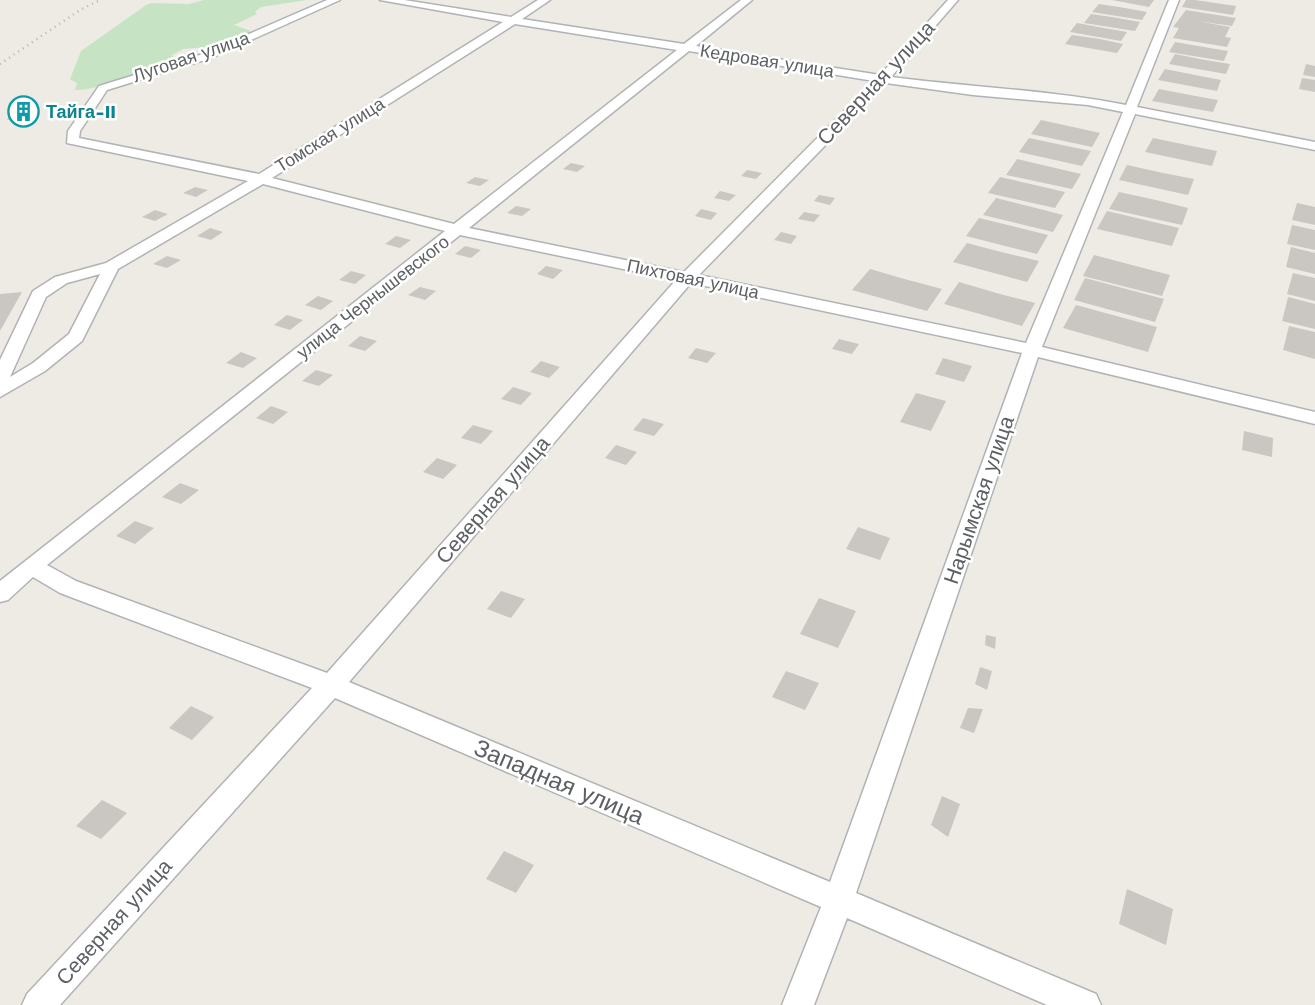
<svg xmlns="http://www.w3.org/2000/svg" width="1315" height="1005" font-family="'Work Sans',sans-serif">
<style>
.green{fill:#c6e4c3}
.building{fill:#cac6c1}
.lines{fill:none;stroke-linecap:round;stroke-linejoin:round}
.minor-casing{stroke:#b0b3b6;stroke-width:3}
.minor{fill:#fff;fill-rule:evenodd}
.rail{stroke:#b3b4b4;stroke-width:2.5;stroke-dasharray:1 4.5;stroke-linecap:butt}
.labels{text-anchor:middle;stroke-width:5;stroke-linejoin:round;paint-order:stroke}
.far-street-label{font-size:18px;fill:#5d6164;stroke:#fff}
.far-culture-label{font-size:18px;font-weight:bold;fill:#0d838f;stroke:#fff;text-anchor:start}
.street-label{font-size:21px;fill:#5d6164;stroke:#fff}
.near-street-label{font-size:24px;fill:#5d6164;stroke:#fff}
</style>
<rect width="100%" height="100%" fill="#eeebe5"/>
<path class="green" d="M204 0H307L261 7 255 12 257 14 234 25 251 31 248 34 208 47 183 49 172 55 175 60C155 70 96 91 75 90L77 83 70 79 81 51 146 5 152 3 189 4Z"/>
<path class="building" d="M1112 0H1154L1149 7Z
M1186 0H1195L1236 6 1233 15 1182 7Z
M1099 4 1125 8 1147 12 1142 20 1092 12Z
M1186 10 1236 18 1232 26 1197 21 1230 27 1225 37 1231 38 1227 47 1173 38 1179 28 1173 27Z
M1091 14 1118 18 1140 22 1135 31 1084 23Z
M1077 23 1104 28 1127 32 1121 41 1070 32Z
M1072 35 1100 39 1123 44 1117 53 1065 44Z
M1175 42 1204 47 1228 51 1224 61 1169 52Z
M1175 54 1205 60 1230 64 1226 74 1169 64Z
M1306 64 1315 66V77L1303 75Z
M1165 69 1195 75 1221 80 1217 91 1158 80Z
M1302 78 1315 80V92L1299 89Z
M1159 89 1190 95 1218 100 1213 112 1152 101Z
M37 108 30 118 7 120 13 110Z
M1041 120 1073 127 1100 133 1092 147 1031 134Z
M1029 138 1062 145 1091 151 1082 166 1019 152Z
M1153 138 1187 145 1217 151 1212 166 1145 152Z
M1017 159 1051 167 1081 174 1072 189 1006 175Z
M571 163 585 166 577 172 563 169Z
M1127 165 1163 173 1194 179 1188 195 1119 180Z
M747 170 762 173 756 179 741 176Z
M475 177 489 180 480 186 466 183Z
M1000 177 1035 185 1065 192 1055 208 988 193Z
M195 187 208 190 196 197 183 193Z
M720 191 736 195 729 201 714 198Z
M1119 192 1156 200 1188 208 1182 225 1109 209Z
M819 195 835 198 830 205 814 201Z
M996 198 1032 207 1063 215 1053 232 983 215Z
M1297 203 1315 207V225L1292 220Z
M516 206 531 209 522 216 507 213Z
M701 209 717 213 711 220 695 216Z
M155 210 168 214 155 221 142 217Z
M1107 211 1179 228 1172 246 1097 229Z
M804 212 820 215 814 222 798 219Z
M979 218 1016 227 1048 235 1037 254 966 236Z
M1292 225 1315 230V250L1287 244Z
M210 228 223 232 211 240 197 236Z
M781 232 797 236 791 244 774 240Z
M396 236 411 240 400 248 385 244Z
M967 243 1005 253 1039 261 1027 282 953 262Z
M465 246 481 250 471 258 455 254Z
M1291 247 1315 253V274L1286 267Z
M1094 255 1170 275 1162 296 1083 276Z
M167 256 181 260 167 268 153 264Z
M546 266 563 270 553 279 537 274Z
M870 269 908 280 942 289 927 311 852 290Z
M351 271 366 275 355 284 339 280Z
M1293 273 1315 278V301L1287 294Z
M1085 278 1164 299 1155 322 1074 300Z
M959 282 1000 294 1035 303 1022 326 944 304Z
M420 287 436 291 425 300 408 295Z
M22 292 0 331V294Z
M318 296 333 301 321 310 305 305Z
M1288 297 1315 304V329L1282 321Z
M1076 305 1157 327 1148 352 1063 328Z
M287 315 303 320 290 330 274 325Z
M1289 326 1315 332V359L1283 350Z
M360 336 377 341 365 351 348 346Z
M839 339 859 344 852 354 832 349Z
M696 348 716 353 707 363 688 358Z
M241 352 257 358 243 368 226 363Z
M943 358 972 366 964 382 935 374Z
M541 361 560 367 549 378 530 372Z
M316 370 333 375 319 386 302 381Z
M513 387 532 393 521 405 501 399Z
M916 393 946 401 931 431 900 422Z
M271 406 288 412 273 424 256 418Z
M643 418 664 424 654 436 633 430Z
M473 425 493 431 481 444 461 438Z
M1244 431 1273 438 1272 457 1242 450Z
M616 445 637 452 626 465 605 458Z
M437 458 457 465 443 479 423 472Z
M180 483 199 490 181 504 162 497Z
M135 521 154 528 135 544 116 536Z
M858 527 890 538 880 560 846 549Z
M501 591 525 599 511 618 487 609Z
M819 598 856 611 838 648 800 634Z
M986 635 996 637 995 649 985 645Z
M980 667 992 671 987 690 975 684Z
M786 671 819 683 805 710 772 697Z
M191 706 214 717 192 740 169 728Z
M968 708 983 709 974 733 960 728Z
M942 796 960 804 948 837 931 825Z
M102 800 127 813 101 839 76 826Z
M504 851 534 865 516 893 486 879Z
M1127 889 1173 909 1166 945 1119 924Z"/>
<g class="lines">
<defs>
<path id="minor" d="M327 0H340L211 58 107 90 80 131 79 138 259 174 503 22 380 0H404L511 17 538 0H550L522 19 684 44 741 0H752L696 46 880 75 948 0H958L891 77C969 87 1049 90 1126 105L1169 0H1179L1137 107 1315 142V150L1135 114 1042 347 1315 412V424L1038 357 856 893 1096 994 1101 1005H1047L847 918 814 1005H782L821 907 335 698 60 1005H22L27 994 312 688 60 593 33 577 8 600 0 602V581L445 231 263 184 118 269 82 341 45 371 0 397V360L33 291 55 277 106 263 248 181 67 143 68 131 99 86 203 54ZM515 24 677 50 454 224 272 178ZM689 51 874 81 684 272 469 228ZM886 83 973 95 1088 105 1123 112 1026 343 699 275ZM460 235 676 280 327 673 76 581 47 565ZM100 274 69 334 33 363 10 377 46 297 67 283ZM691 283 1022 353 830 882 349 682Z"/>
</defs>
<use href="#minor" class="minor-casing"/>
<use href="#minor" class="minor"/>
<path class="rail" d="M0 64 80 10 100 0"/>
</g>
<defs>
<symbol id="building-ring" viewBox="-11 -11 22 22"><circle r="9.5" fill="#fff" stroke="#0f9aa8" stroke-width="1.5"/><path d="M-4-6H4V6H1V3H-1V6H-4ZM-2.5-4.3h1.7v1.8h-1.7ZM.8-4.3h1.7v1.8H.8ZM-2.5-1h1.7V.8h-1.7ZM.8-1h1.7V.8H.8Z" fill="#0f9aa8"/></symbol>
</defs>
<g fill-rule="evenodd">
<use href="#building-ring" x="6" y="94" width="35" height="35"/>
</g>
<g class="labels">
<g class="far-street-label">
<text transform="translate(191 57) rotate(-19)" y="6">Луговая улица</text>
<text transform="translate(767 61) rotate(9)" y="6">Кедровая улица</text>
<text transform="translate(330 135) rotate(-32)" y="6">Томская улица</text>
<text transform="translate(693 279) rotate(12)" y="6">Пихтовая улица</text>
<text transform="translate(373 297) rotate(-38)" y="6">улица Чернышевского</text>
</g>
<g class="far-culture-label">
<text x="46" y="118">Тайга-II</text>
</g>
<g class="street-label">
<text transform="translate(876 83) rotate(-47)" y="7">Северная улица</text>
<text transform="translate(493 500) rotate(-49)" y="7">Северная улица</text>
<text transform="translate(979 500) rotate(-71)" y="7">Нарымская улица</text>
<text transform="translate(114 922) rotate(-48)" y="7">Северная улица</text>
</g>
<g class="near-street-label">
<text transform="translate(559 782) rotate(23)" y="8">Западная улица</text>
</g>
</g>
</svg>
